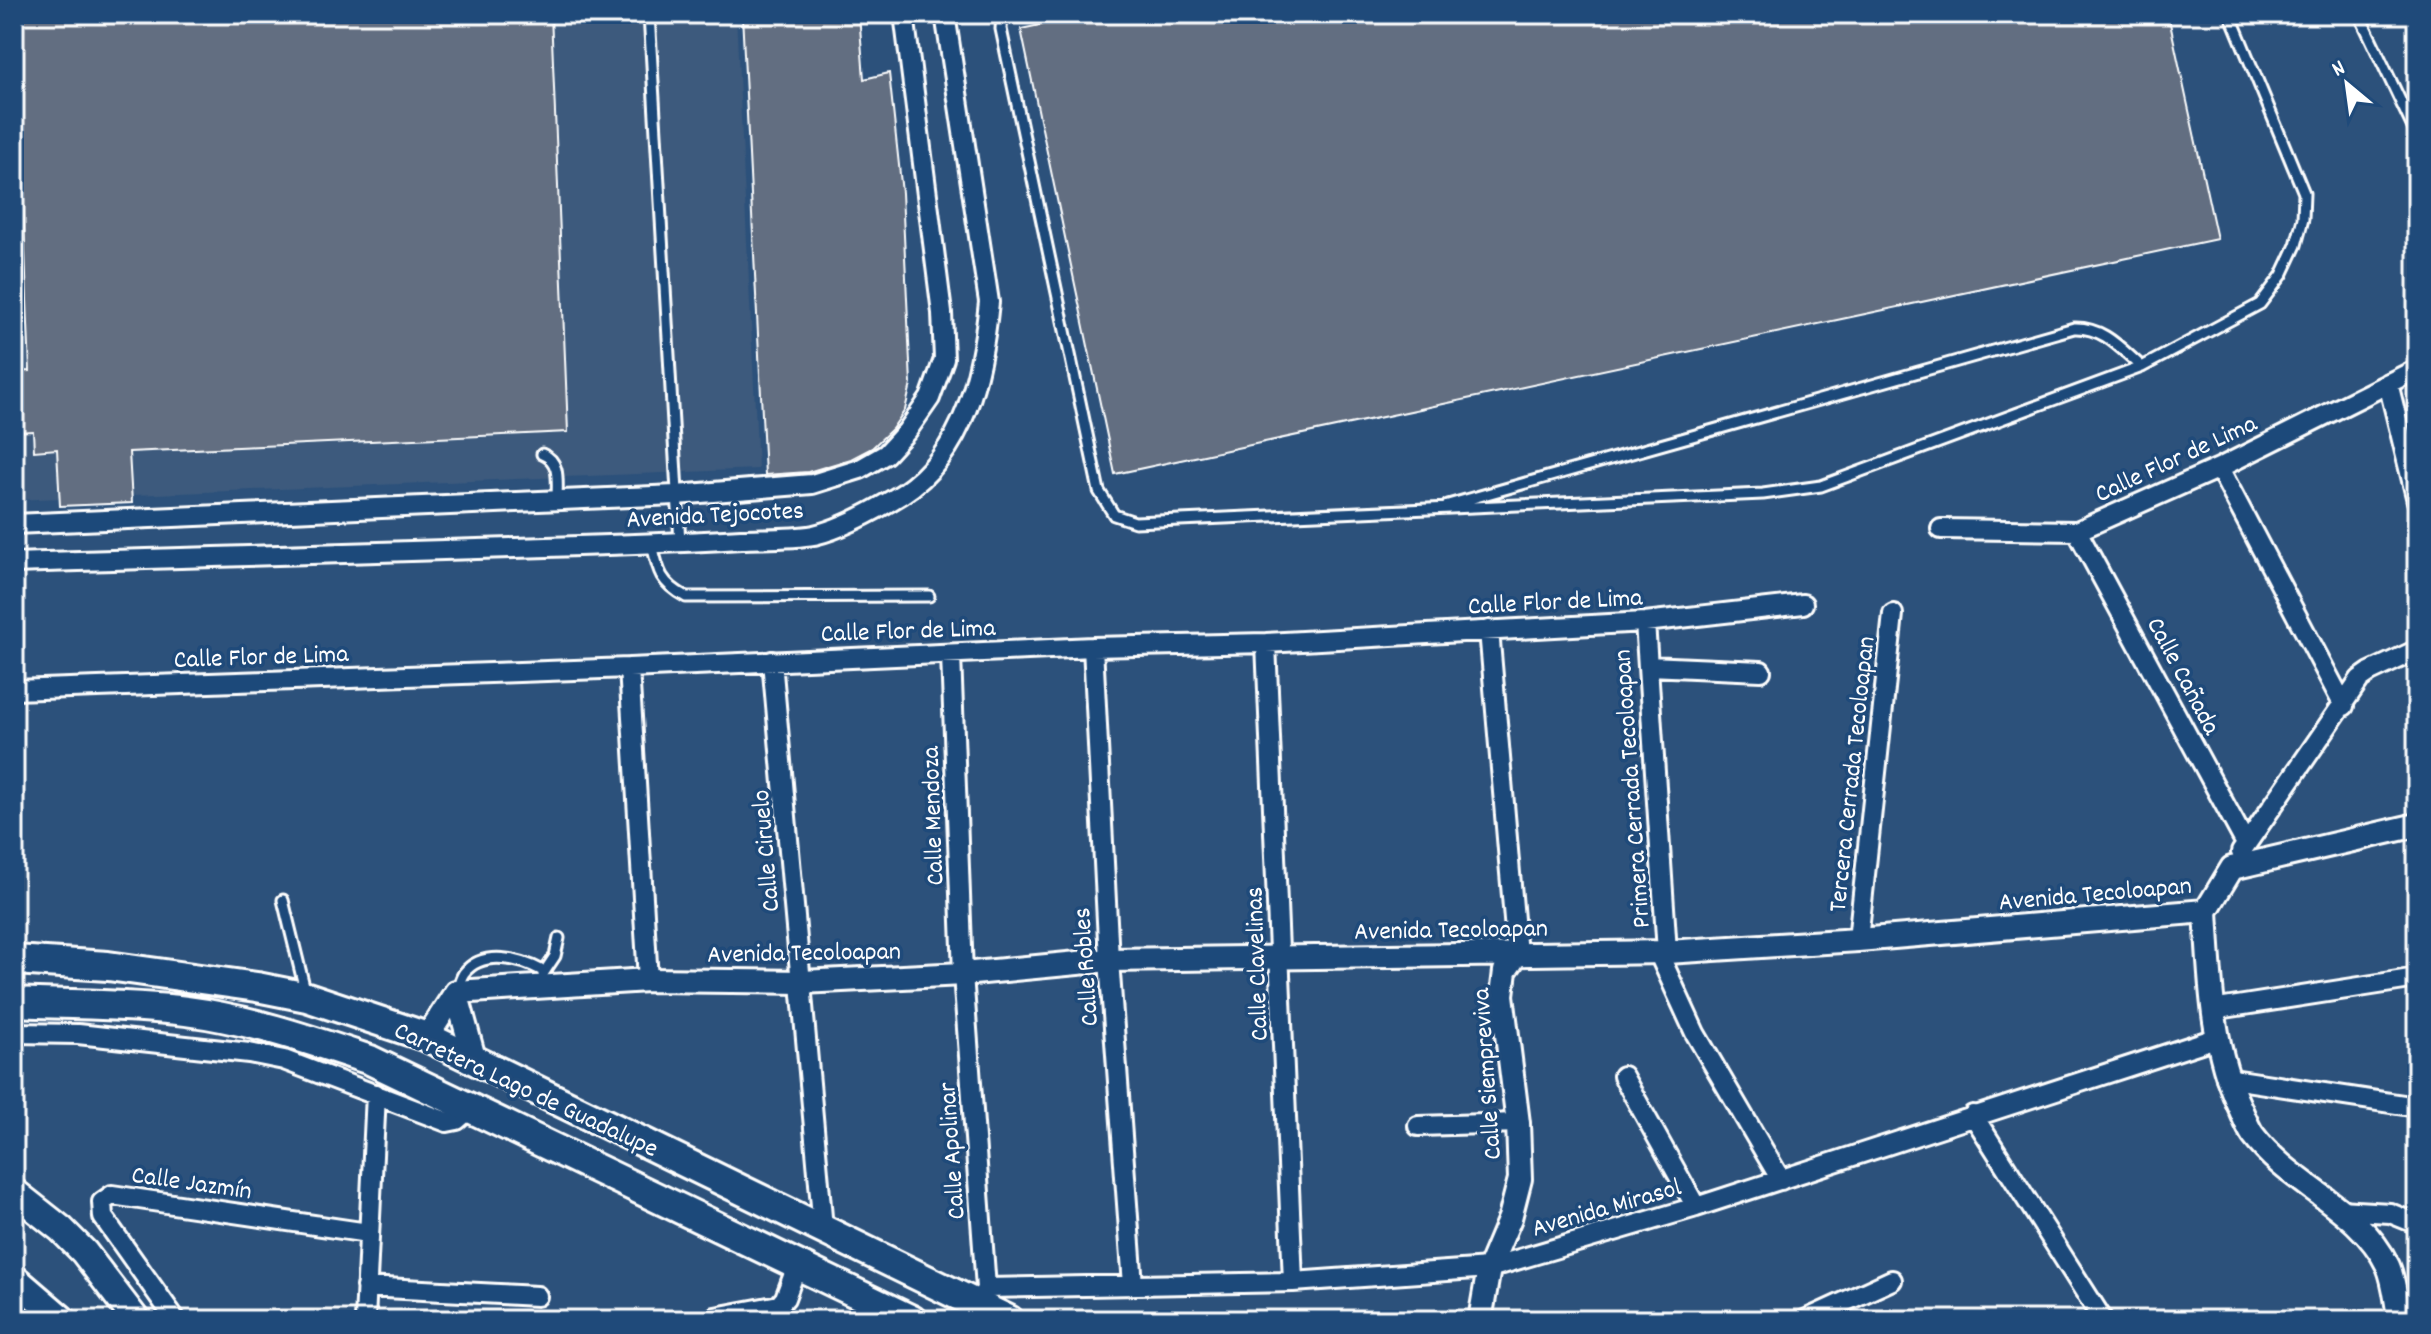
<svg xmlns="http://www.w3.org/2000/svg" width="2431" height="1334" font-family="Dekko,sans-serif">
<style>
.built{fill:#3c5a7d}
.building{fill:#626e81;stroke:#fff;stroke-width:2}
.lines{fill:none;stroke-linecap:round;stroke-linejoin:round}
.service-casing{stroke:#fff;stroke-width:15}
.minor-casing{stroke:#fff;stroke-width:24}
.tertiary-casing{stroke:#fff;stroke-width:28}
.secondary-casing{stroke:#fff;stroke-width:32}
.primary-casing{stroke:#fff;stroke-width:34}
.service{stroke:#1f4a7a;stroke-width:9}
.minor{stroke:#1f4a7a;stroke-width:18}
.tertiary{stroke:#1f4a7a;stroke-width:22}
.secondary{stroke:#1f4a7a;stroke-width:26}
.primary{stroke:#1f4a7a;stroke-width:28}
.labels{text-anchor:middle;stroke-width:7;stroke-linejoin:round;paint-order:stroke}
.street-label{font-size:26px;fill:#fff;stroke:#1f4a7a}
</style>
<rect width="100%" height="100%" fill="#2c517b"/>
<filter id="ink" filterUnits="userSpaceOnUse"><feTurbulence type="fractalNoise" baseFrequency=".0125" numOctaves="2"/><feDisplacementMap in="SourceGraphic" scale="16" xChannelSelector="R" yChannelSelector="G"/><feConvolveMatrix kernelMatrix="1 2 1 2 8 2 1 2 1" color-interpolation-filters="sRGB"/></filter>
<g filter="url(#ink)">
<path class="built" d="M14 14H736L758 469 14 500Z"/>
<path class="building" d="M15 14H551L568 432 129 452 132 503 60 506 57 449 34 451 33 431 14 432V372L30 371Z
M742 14H859L864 79 889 73 902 193 911 384 905 410 892 429 872 448 851 459 808 472 765 475Z
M1091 14H2168L2217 239 1115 474 1021 29Z"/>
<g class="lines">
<defs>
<path id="service" d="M649 14 680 543
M1002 14 1001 29 1099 491 1114 515 1135 522 1763 494 1821 486 2142 367 2260 304 2282 275 2296 245 2303 219 2304 193 2230 14
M2359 14 2417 136
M542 454C561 461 557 482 557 500
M1448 505 2074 328C2104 327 2121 349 2142 367
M652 544C658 571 660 583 686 597L929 596
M283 900 306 994
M543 974 555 956 559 938
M457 990C459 985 461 977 464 973 483 949 521 959 543 971"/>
<path id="minor" d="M2388 383 2417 501
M2219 468 2344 706
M14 524 676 495 812 484 860 469 886 454 907 431 930 398 944 359 942 313 904 14
M1941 529 2077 531 2219 468 2417 369
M2077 531 2246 844
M14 563C192 558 370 552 547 547 612 545 677 543 741 539 765 538 791 539 814 535 844 528 876 510 902 494 966 452 982 372 989 302L945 14
M1645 622 1667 952
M1489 630 1517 954
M1266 643 1293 1282
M1093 647 1109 960 1133 1285
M951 655 963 974 986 1288 972 1320
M772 661 823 1228
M1649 666 1761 671
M629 668 648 980
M14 690 629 668 1093 647 1266 643 1645 622 1803 604
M2241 852 2360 679 2370 672 2417 650
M1858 940 1893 614
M1658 952 1695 1033 1781 1180
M2212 1010 2417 978
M14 1033 78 1034 249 1053 284 1060 447 1122 457 1120 465 1113 467 1105
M1623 1076 1696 1207
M2226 1078 2417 1107
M1973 1115 2103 1320
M1418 1126 1518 1123
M2339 1210 2390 1213 2417 1224
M366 1287 537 1296
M986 1288 1293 1282 1489 1268 1696 1207 2216 1038
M715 1317 779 1305 785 1298 797 1266
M176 1320 103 1217 102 1202 112 1195 368 1233
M365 1320 376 1094
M1805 1320 1892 1280"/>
<path id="tertiary" d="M2206 911C2210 979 2211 1046 2240 1108 2244 1117 2248 1128 2253 1135 2291 1186 2360 1207 2388 1266 2395 1282 2396 1303 2400 1320
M2206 911 2232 868 2417 825
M456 992 648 980 802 982 963 974 1109 960 1667 952 1858 940 2206 911
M456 992 474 1058
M427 1037 456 992
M1480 1320 1489 1268 1510 1218 1520 1179 1518 1123 1502 995 1505 971 1517 954"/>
<path id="secondary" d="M14 1192 61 1229 84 1252 136 1320
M14 1278 63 1320"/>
<path id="primary" d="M14 960 108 966 257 987 307 997 427 1037 1009 1320
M14 1002C71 1005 130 1004 186 1011 249 1019 310 1040 370 1060L912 1320"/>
</defs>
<use href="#service" class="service-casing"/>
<use href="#minor" class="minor-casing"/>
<use href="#tertiary" class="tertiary-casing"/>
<use href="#secondary" class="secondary-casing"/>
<use href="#primary" class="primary-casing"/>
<use href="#service" class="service"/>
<use href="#minor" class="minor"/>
<use href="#tertiary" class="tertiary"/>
<use href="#secondary" class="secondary"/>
<use href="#primary" class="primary"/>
</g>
</g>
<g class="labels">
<g class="street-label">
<text transform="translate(2175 457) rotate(-25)" y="9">Calle Flor de Lima</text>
<text transform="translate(715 513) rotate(-3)" y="9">Avenida Tejocotes</text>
<text transform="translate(1555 600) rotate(-3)" y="9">Calle Flor de Lima</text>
<text transform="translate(908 629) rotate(-2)" y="9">Calle Flor de Lima</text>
<text transform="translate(261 655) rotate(-2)" y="9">Calle Flor de Lima</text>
<text transform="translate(2185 675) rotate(62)" y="9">Calle Cañada</text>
<text transform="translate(1850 774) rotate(-84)" y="9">Tercera Cerrada Tecoloapan</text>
<text transform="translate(1630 789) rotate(-94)" y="9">Primera Cerrada Tecoloapan</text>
<text transform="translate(931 816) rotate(-92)" y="9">Calle Mendoza</text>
<text transform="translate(764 851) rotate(-95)" y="9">Calle Ciruelo</text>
<text transform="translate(2095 892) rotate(-5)" y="9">Avenida Tecoloapan</text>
<text transform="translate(1451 928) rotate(-1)" y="9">Avenida Tecoloapan</text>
<text transform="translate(804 951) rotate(-1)" y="9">Avenida Tecoloapan</text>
<text transform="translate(1255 964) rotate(-92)" y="9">Calle Clavelinas</text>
<text transform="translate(1084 967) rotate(-94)" y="9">Calle Robles</text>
<text transform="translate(1485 1074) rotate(-94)" y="9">Calle Siempreviva</text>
<text transform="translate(527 1088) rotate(25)" y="9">Carretera Lago de Guadalupe</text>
<text transform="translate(950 1151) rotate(-94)" y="9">Calle Apolinar</text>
<text transform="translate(192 1181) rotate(8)" y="9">Calle Jazmín</text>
<text transform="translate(1606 1206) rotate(-16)" y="9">Avenida Mirasol</text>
</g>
</g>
<rect width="2431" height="1334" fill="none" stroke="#1f4a7a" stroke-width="48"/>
<rect x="24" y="24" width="2383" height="1286" fill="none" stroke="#fff" stroke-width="3" filter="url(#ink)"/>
<g transform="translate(2347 84) rotate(331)" stroke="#1f4a7a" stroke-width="6" paint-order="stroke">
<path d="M0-6L14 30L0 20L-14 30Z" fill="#ffffff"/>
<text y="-12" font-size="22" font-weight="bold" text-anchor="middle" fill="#ffffff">N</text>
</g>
</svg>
